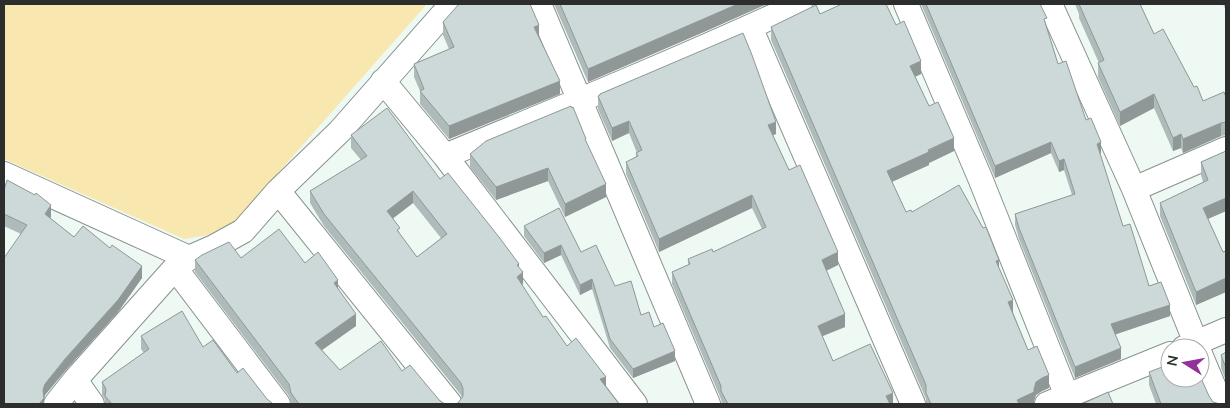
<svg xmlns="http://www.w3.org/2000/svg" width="1230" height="408" font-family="Mulish,sans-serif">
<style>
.green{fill:#f9e7b0}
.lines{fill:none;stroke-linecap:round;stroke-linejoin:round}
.street-casing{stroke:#89928d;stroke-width:26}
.street{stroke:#fff;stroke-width:24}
.wall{fill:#afbbba;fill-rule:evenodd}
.shaded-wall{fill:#8f9897}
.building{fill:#ccd9d8;stroke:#8f9897;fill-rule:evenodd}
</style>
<rect width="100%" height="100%" fill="#eff9f3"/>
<path class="green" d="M4 4H427L233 224 208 235 184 239 4 159Z"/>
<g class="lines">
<defs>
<path id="street" d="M539 4 708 404
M906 4 980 178 1067 396
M1050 4 1134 189 1198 348
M750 27 913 404
M383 81 445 156 635 404
M445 156C564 107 683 58 800 4
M4 174 189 258
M1134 189 1226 149
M278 191 450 404
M175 268 278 404
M1184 348 1226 330
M1200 354 1221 404
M75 380 92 404
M56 404 75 380 175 268 189 258 214 247 243 231 278 191 340 131 452 4
M1047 404 1170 354"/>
</defs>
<use href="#street" class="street-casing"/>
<use href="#street" class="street"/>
</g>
<path class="wall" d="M554 4H767L706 31 588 82Z
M921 4H1040L1058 64 1101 153 1100 154 1123 226 1149 286 1170 316 1115 334 1121 359 1075 378 1019 239 1015 225V214L1072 195 1064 170 1059 172 1051 153 995 178Z
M1075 4H1140L1154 34 1203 101 1226 97V135L1221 136 1183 153 1181 148 1173 151 1154 108 1120 126 1098 77V63H1099L1079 18V14Z
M1223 4H1226V11Z
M820 14 896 25 921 74 915 77 929 106 954 151 929 163V165L892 182 906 212H912L999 268 1013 312 1028 350 1049 388 1042 391 1036 395 1034 401V404H926V399L771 40V27Z
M443 22 539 36 560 94 449 139 420 104V91L414 77V64L449 49 443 35Z
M598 96 776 134 773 135 789 170 838 265 826 270 845 327 822 336 833 361 893 404H722L721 399 672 284V272L688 265V259L713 252 762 229 752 208 659 252 626 174V162L636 157V153H637L629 133 612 141 598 109Z
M351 135 440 179 519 267 523 284 522 285 543 317 567 346 606 377 458 403 462 398 461 395 324 226 310 203V191L361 160 351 148ZM413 203 441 238 417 257 400 234 393 218Z
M586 142 606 197 565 217 548 181 496 200 470 167V154Z
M1226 151V211L1208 219 1223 252 1226 251V292L1196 305 1160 216V203L1203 182 1201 175V162Z
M4 190 51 217 50 218 74 237 142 278 118 312 65 371 45 395 44 399V404L21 234 4 226Z
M524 226 581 252 615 286 641 315 654 327 675 361 633 378 610 348 592 289 580 295 561 255 544 263 524 236Z
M241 258 305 263 338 288 356 326 322 350 340 370 402 371 445 404H291L289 396 195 272V260Z
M141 336 203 347 237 373 267 399 272 404H105V400L102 395V382L144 353 141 349Z
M1226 352V381L1221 368V355Z
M1149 372 1209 396 1213 402 1220 404H1156L1149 385Z"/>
<path class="shaded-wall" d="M738 4H767L706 31 588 82V69Z
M539 25V38L534 27Z
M921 61V74L910 79V66Z
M560 81V94L449 139V126Z
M1154 94V108L1120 126V112Z
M629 121V133L612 141V128Z
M776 122V134L768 137V125Z
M1221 123V136L1183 153V139Z
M1181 134V148L1173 151V138Z
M954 138V151L929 163V165L887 184V171Z
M1051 142V153L995 178V166Z
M1101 142V153L1097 155V144Z
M1064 159V170L1059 172V161Z
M548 168V181L496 200V187Z
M606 184V197L565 217V204Z
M413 191V203L387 223V211Z
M752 195V208L659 252V239Z
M1226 198V211L1203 221V208Z
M51 205V217L45 226V214Z
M561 245V255L544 263V253Z
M838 252V265L822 273V260Z
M999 260V273L996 261Z
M519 264V275L523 272V284L517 289V265Z
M142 266V278L118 312 65 371 45 395 44 399V404H39L43 390 45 384Z
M1226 278V292L1196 305V292Z
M592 279V289L580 295V285Z
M338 280V292L334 283Z
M1013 300V313L1008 302Z
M1170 305V316L1111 336V324Z
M356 314V326L315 355V343Z
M845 314V327L818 338V326Z
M1121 348V359L1075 378V367Z
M675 351V361L633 378V369Z
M1049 375V388L1042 391 1036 395 1034 401V404H1017V400L1034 389 1036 382 1042 378Z
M606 377V389L600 379Z
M893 393V404H886V396Z"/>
<path class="building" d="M459 4H530L539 25 534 27 560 81 449 126 420 91 424 89 414 64 454 47 443 22Z
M560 4H738L588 69Z
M842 4H886L896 25 904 21 921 61 910 66 929 106 938 102 954 138 928 150 929 152 887 171 906 212 911 210 912 212 959 185 983 228 986 227 999 260 996 261 1013 300 1008 302 1028 350 1037 346 1049 375 1042 378 1036 382 1034 389V392L1017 400 1019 404H931L926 393V385L771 27 816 5 820 14Z
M926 4H1040L1047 18 1044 19 1058 64 1066 61 1086 120 1091 118 1101 142 1097 144 1123 226 1130 224 1149 286 1161 282 1170 305 1111 324 1121 348 1075 367 1019 228 1015 214 1075 194 1064 159 1059 161 1051 142 995 166Z
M1079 4H1140L1154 34 1163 29 1194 87 1197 86 1203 101 1224 92 1226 97V122L1221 123 1183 139 1181 134 1173 138 1154 94 1120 112 1098 63 1104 60Z
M743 33 752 55 776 122 768 125 789 170 800 165 838 252 822 260 845 314 818 326 833 361 870 344 893 393 886 396 890 404H728L721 391V386L672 272 690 264 688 259 712 249 713 252 766 227 752 195 659 239 626 162 638 156 636 153 642 150 629 121 612 128 598 96 600 95V94Z
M571 106 572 108 573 107 586 139H585L606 184 565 204 548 168 496 187 470 154 486 141Z
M387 108 440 179 448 173 499 237 519 264 517 265 523 272 517 277 543 317 546 316 567 346 576 338 606 377 600 379 619 404H455L458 403 463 396V389L461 383 324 214 310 191 367 156 351 135ZM413 191 447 234 417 257 397 230 400 228 387 211Z
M1226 151V198L1203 208 1223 252 1226 251V278L1196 292 1160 203 1208 180 1201 162Z
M7 180 35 195 36 193 51 205 45 214 74 237 83 226 110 248 112 245 142 266 118 300 65 359 45 384 43 390 44 398 39 404H40H4V258L27 225 4 214V190Z
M559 208 581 252 596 245 615 286 631 281 641 315 649 312 654 327 663 323 675 351 633 369 610 339 592 279 580 285 561 245 544 253 524 226Z
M279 229 305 263 318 252 338 280 334 283 356 314 315 343 340 370 381 341 402 371 410 365 440 401 445 404H299L291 393 289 384 195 260 202 255 229 242 241 258Z
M182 311 203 347 213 340 237 373 243 368 267 399 272 403 270 404H112L105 396 106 389 102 382 149 349 141 336Z
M1226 352V368L1221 355Z
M1170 364V378H1200V376L1209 396 1213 402 1220 404H1161L1149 372Z
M1108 392 1113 404H1082Z"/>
<rect width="1230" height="408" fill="none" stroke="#2b2e2c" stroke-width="10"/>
<g transform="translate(1185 363) rotate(281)"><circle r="24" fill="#ffffff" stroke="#aaabab"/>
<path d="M0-4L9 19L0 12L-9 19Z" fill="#913199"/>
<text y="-8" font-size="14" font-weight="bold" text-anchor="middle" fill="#2b2e2c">N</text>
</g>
</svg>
